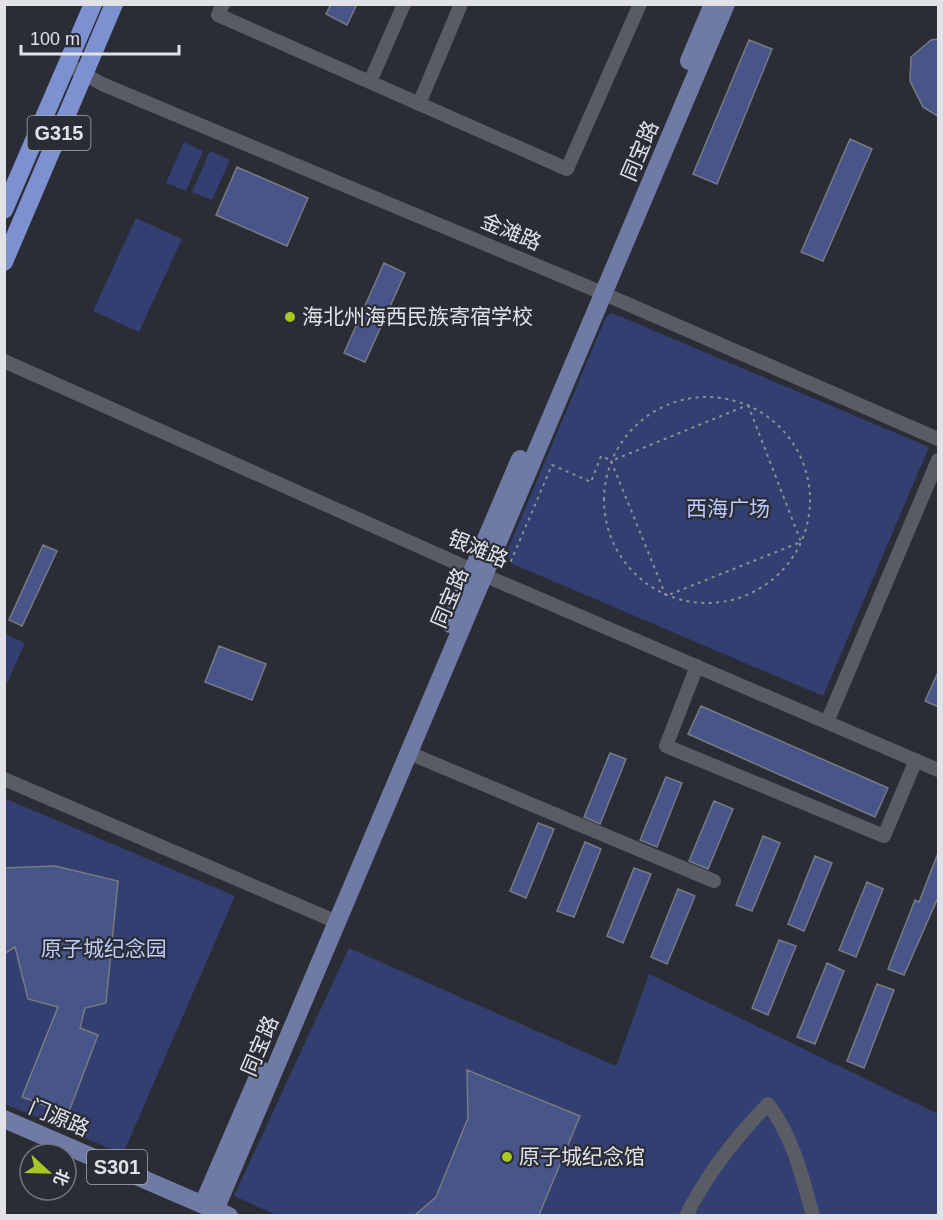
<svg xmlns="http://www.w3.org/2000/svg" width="943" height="1220" font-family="Helvetica,'Noto Sans SC',sans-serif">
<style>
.green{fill:#323f70}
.building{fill:#475589;stroke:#777a84;stroke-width:1.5}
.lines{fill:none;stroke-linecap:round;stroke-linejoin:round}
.path{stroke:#8d8f96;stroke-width:2;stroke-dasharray:3 4.5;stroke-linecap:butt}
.minor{stroke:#595c65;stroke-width:14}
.major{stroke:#6f7ba5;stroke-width:18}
.highway{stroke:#7d90cf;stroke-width:18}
.poi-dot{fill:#a6c820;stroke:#2b2d36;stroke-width:2}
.labels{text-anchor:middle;stroke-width:4.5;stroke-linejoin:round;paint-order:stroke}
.shield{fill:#2b2d36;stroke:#aaacb2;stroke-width:1.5}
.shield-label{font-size:20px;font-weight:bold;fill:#e0e2e7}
.street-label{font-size:21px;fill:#e0e2e7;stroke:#2b2d36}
.poi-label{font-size:21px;fill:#e0e2e7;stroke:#2b2d36;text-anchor:start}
.park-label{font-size:21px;fill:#bccbfc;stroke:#2b2d36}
</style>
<rect width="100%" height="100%" fill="#2b2d36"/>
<path class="green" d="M184 142 203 151 186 191 166 183Z
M210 151 230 160 212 200 192 192Z
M136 218 182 239 139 332 93 311Z
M612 313 929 447 823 696 513 564 506 554 606 317Z
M5 634 25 643 7 683 4 682Z
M4 798 235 896 123 1154 5 1104Z
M349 948 616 1066 649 974 938 1114V1215L279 1216 234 1196Z"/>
<path class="building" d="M331 4H357L347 25 326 14Z
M939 39V117L923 107 910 81 911 57 931 40Z
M749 40 772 49 717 184 693 174Z
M850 139 872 149 823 261 801 252Z
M237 167 308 198 287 246 216 215Z
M384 263 405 273 365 362 344 353Z
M43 545 57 551 22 626 9 620Z
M219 646 266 664 252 700 205 682Z
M939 670V707L925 701Z
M701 706 888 788 875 817 688 734Z
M610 753 626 759 600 824 584 817Z
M666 777 682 783 657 847 640 840Z
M714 801 733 809 708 869 689 861Z
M538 823 554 829 526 898 510 891Z
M763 836 780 843 752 911 736 905Z
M585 842 601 849 574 917 557 911Z
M938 853 939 895 904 975 888 969 915 900 919 902Z
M815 856 832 863 804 931 788 924Z
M55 866 118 881 106 1003 85 1008 80 1028 98 1035 68 1114 22 1097 58 1007 28 999 15 947 4 954V868Z
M634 868 651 874 623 943 607 936Z
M867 882 883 889 856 957 839 950Z
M678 889 695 896 667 964 651 957Z
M779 940 796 946 768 1015 752 1008Z
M827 963 844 971 815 1044 797 1037Z
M877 984 894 990 864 1068 847 1061Z
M467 1070 580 1116 539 1215H415L436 1197 468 1118Z"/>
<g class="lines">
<path class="path" d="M604 500a103 103 0 1 1 206 0a103 103 0 1 1-206 0Z
M748 405 801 542 666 596 611 461Z
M503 563 511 561 552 465 591 482 601 456 610 460"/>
<path class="minor" d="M223 4 218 15 567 169 640 4
M67 64 102 84 593 289 938 439
M370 82 404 4
M419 104 461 4
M4 361 472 570 938 770
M697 666 666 746 884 836 916 760
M827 722 938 460
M409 753 714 881
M4 779 337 922
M686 1216C706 1175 737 1136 768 1104 793 1137 802 1176 813 1216"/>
<path class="major" d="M689 61 713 4
M450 624 520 459
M4 1119 229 1216
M203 1204 261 1070
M215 1210 726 4"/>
<path class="highway" d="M4 210 93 4
M4 262 114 4"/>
</g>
<g class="poi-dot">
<circle cx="290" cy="317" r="6"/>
<circle cx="507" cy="1157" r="6"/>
</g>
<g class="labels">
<g class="shield">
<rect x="27.5" y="116" width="63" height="34" rx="4.5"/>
<rect x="87" y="1150" width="60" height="34" rx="4.5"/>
</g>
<g class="shield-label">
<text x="59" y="140">G315</text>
<text x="117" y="1174">S301</text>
</g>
<g class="street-label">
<text transform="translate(640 151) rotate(-67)" y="7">同宝路</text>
<text transform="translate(511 232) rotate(23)" y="7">金滩路</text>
<text transform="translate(478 549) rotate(23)" y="7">银滩路</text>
<text transform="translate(450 598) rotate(-67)" y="7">同宝路</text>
<text transform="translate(260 1046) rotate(-67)" y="7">同宝路</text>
<text transform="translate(59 1118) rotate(23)" y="7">门源路</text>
</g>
<g class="poi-label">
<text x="302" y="324">海北州海西民族寄宿学校</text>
<text x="519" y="1164">原子城纪念馆</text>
</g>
<g class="park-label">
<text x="728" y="516">西海广场</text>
<text x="104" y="956">原子城纪念园</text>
</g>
</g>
<rect width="943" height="1220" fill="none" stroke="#e0e2e7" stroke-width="12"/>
<g transform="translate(48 1172) rotate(112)"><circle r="28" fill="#2b2d36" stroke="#73757d" stroke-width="1.5"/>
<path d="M0-4.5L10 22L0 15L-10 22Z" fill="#a6c820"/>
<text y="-9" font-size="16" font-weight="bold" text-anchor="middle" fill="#e0e2e7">北</text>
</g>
<path d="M21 45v9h158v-9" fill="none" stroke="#e0e2e7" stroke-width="3"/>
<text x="30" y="45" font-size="18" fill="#e0e2e7" stroke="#2b2d36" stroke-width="4.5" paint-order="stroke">100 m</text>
</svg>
